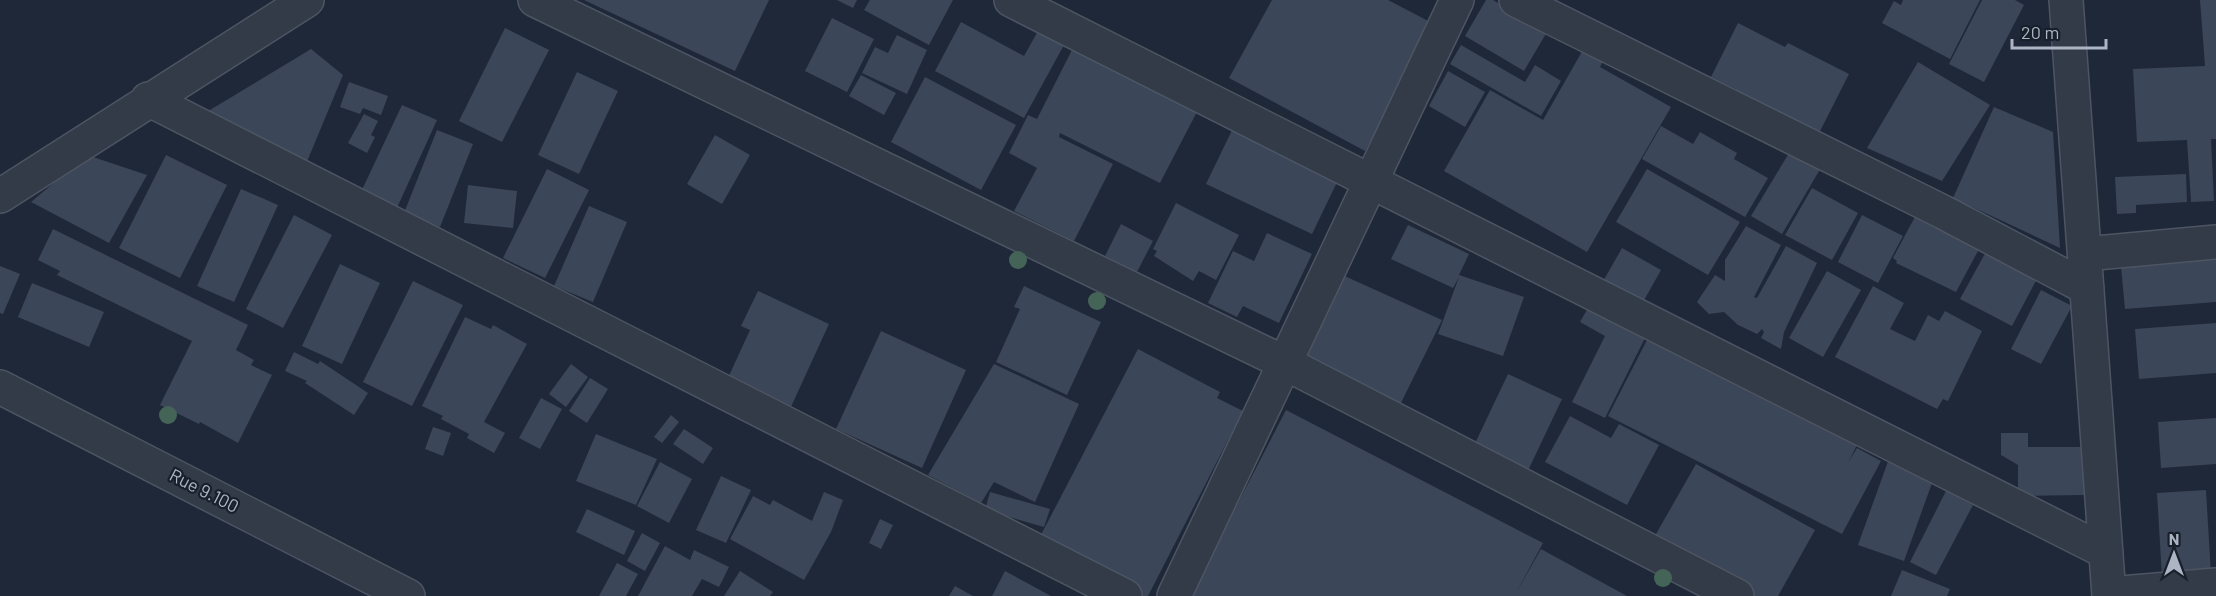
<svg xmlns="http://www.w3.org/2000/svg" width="2216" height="596" font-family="Barlow,sans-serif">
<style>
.building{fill:#3b4658}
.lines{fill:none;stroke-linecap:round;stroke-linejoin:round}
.minor-casing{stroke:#4d5563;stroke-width:36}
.minor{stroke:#333b48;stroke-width:33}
.tree{fill:#456458}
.labels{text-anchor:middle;stroke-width:4.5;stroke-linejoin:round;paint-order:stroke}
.street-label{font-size:18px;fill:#adb5c5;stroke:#18202c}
</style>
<rect width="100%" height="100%" fill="#1f2838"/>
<path class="building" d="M584 0H769L735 71Z
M837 0H857L853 8Z
M870 0H953L929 45 864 10Z
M1272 0H1388L1434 24 1365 151 1229 78Z
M1486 0H1493L1547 32 1524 71 1465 36Z
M1903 0H1980L1950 59 1882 23 1894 1 1901 5Z
M1982 0H2015L2024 5 1984 82 1949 64Z
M2200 0H2216V139H2211L2214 201 2191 202 2187 140 2137 142 2133 69 2205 66Z
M832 18 874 39 847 92 805 71Z
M961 22 1024 56 1038 31 1064 45 1024 118 935 71Z
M1738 23 1785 47 1788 43 1849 74 1813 145 1729 103 1736 89 1711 77Z
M505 28 549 50 502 142 459 121Z
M897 35 927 50 907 94 862 73 875 47 888 53Z
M1076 42 1201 104 1160 183 1060 133 1059 137 1113 164 1074 241 1014 211 1037 168 1009 153 1028 115 1037 119Z
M1461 45 1525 82 1535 65 1561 81 1541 116 1450 64Z
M1584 48 1604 59 1600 67 1671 107 1587 252 1444 171 1490 90 1543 120Z
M311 49 343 75 306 164 205 113Z
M1918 62 1990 105 1942 181 1867 148Z
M1448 71 1485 92 1465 127 1429 106Z
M577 72 618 91 579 174 538 155Z
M861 75 896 93 884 115 849 96Z
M925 77 1016 125 981 190 891 142Z
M349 82 388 96 381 115 363 108 360 114 340 107Z
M402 105 437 120 396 210 360 194Z
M1994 107 2053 132 2060 248 1953 198Z
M364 114 378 121 371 135 375 137 367 153 348 143Z
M1235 124 1341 174 1312 234 1206 184Z
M1661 126 1693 144 1700 132 1737 153 1734 159 1768 178 1745 217 1642 159Z
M437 130 473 144 440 227 404 213Z
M715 135 750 155 722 204 687 184Z
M1792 148 1822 166 1782 234 1751 216Z
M87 155 147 175 109 243 31 202Z
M166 155 227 185 180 278 119 248Z
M547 169 589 190 545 278 503 258Z
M1647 169 1740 222 1708 275 1616 222Z
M2186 174 2187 202 2136 205V213L2117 214 2115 177Z
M468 185 517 191 513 228 464 223Z
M1812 188 1858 213 1832 260 1785 235Z
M241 189 278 205 234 302 197 286Z
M1926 196 1979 249 1956 292 1896 263 1897 261 1893 258Z
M1176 203 1239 235 1216 280 1199 271 1193 281 1154 256 1157 251 1153 249Z
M589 206 627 222 593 302 554 286Z
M294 215 332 235 283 328 246 309Z
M1862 215 1903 236 1878 283 1838 262Z
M1121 224 1153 241 1137 272 1105 256Z
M1408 225 1469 254 1459 275 1524 297 1503 356 1438 334 1459 277 1453 288 1391 259Z
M1746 226 1781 245 1754 297 1757 298 1786 246 1817 263 1784 332 1781 349 1761 338 1764 332 1762 329 1757 334 1738 325 1724 312 1709 314 1697 302 1715 275 1725 281V260Z
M53 229 248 325 236 350 254 360 251 365 272 375 238 443 200 422 199 424 160 405 192 341 57 275 60 271 38 260Z
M1267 233 1312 254 1279 323 1243 306 1237 317 1208 303 1233 251 1254 261Z
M1622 248 1661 270 1629 327 1646 336 1605 418 1572 402 1605 336 1580 322Z
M1987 250 2038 277 2012 326 1960 299Z
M2216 255V302L2125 309 2121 267Z
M340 264 380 283 342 364 302 346Z
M0 266 20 274 3 314 0 313Z
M1329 269 1442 320 1393 419 1285 363Z
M1827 271 1861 290 1823 357 1789 338Z
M413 281 463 305 412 406 363 382Z
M32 283 104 312 89 347 18 317Z
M1024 286 1101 322 1067 395 996 362 1020 309 1014 307Z
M1873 286 1904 303 1890 329 1915 341 1928 315 1939 321 1945 311 1982 331 1948 401 1943 399 1937 409 1835 357Z
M2041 290 2072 306 2041 364 2011 349Z
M758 291 829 324 790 409 727 380 750 330 741 326Z
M465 317 491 329 493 325 527 344 484 422 505 433 494 453 467 438 469 434 441 419 443 416 422 406Z
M2216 323V373L2139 379 2135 329Z
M881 331 966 370 922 468 836 429Z
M1649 336 1858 443 1848 463 1857 448 1881 461 1842 534 1608 416Z
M1138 349 1220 392 1217 398 1243 411 1148 596H1118L1032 552Z
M294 352 318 364 320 361 368 393 354 415 305 383 307 381 285 371Z
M571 364 588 377 566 407 549 394Z
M994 364 1079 404 1035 502 994 482 981 503 928 475Z
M1508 374 1562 399 1523 481 1469 456Z
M590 378 608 389 587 423 569 411Z
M541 398 562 409 540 449 519 438Z
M1286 410 1543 543 1516 593 1541 549 1627 596H1190Z
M671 415 679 422 662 443 654 437Z
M1570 416 1611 438 1619 424 1659 445 1627 505 1545 462Z
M2216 418V464L2161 468 2158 422Z
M433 427 451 433 443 456 425 449Z
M684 429 713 448 703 464 673 444Z
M2001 433H2028V447H2089V490H2084V495L2018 496V465L2001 455Z
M596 434 657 459 636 505 576 481Z
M1891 453 1937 469 1904 561 1858 545Z
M660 462 692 479 669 523 637 506Z
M1696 464 1815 530 1778 596H1752L1652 541Z
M721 476 751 490 726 543 696 530Z
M2206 490 2211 575 2162 577 2157 493Z
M1946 491 1973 505 1936 575 1910 562Z
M824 492 843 500 831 532 804 580 730 539 753 496 770 505 773 500 812 521Z
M990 492 1050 509 1044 527 985 510Z
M587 509 635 531 624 555 576 532Z
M880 519 893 525 881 549 869 543Z
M642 533 660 543 645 571 627 561Z
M665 546 690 560 694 550 729 567 719 587 702 579 692 596H638Z
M617 563 638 574 626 596H599Z
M1902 570 1950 589 1947 596H1891Z
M740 571 773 592 770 596H724Z
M1005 571 1051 596H992Z
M955 586 973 596H949Z"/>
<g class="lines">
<defs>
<path id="minor" d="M535 0 1285 363 1737 596
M1011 0 2106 552
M1516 0 1943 212 2087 288
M2066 0 2109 596
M148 99 1125 596
M0 196 307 0
M2085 254 2216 242
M0 387 408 596
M2109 594 2216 585
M1174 596 1457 0"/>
</defs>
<use href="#minor" class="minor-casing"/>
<use href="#minor" class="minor"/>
</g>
<g class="tree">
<circle cx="1018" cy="260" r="9"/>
<circle cx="1097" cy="301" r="9"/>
<circle cx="168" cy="415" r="9"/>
<circle cx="1663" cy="578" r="9"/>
</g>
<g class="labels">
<g class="street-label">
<text transform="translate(204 491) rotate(27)" y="6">Rue 9.100</text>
</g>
</g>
<g transform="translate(2174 554)" stroke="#18202c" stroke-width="4.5" paint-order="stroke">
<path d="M0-4.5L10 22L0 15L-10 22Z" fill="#adb5c5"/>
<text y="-9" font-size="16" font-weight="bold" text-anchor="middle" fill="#adb5c5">N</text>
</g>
<path d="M2012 39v9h94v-9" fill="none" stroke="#adb5c5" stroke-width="3"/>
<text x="2021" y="39" font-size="18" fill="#adb5c5" stroke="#18202c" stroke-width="4.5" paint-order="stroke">20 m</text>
</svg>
